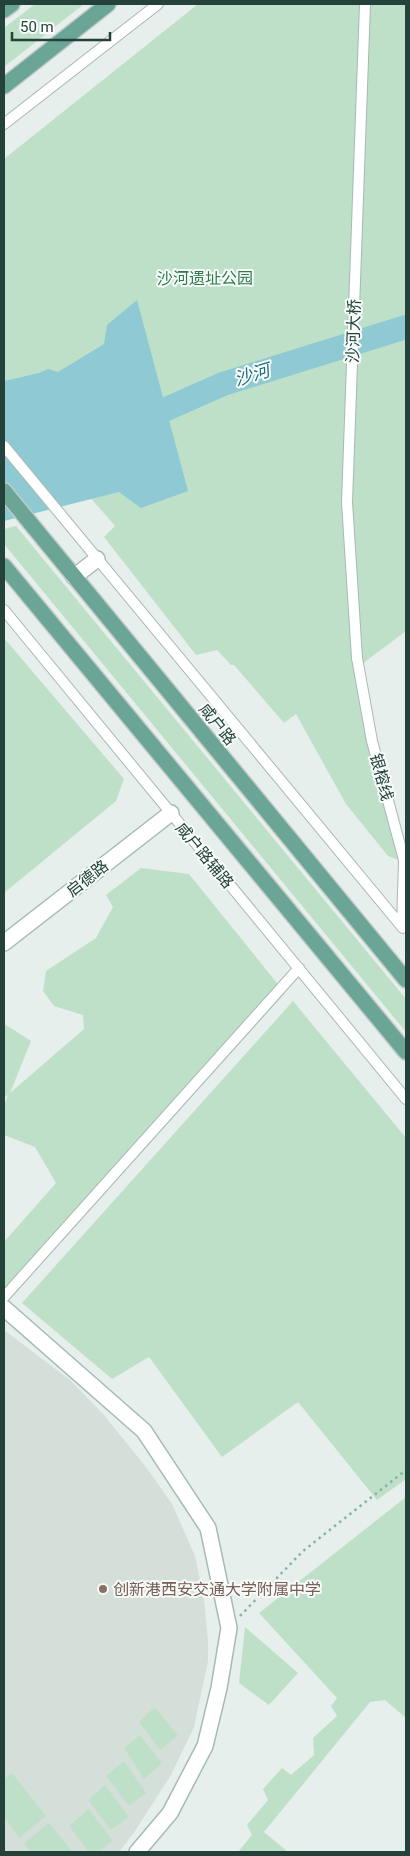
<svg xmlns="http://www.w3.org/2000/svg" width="410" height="1856" font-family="Roboto,'Noto Sans SC',sans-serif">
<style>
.built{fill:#d4dfda}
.green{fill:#bfe0c8}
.water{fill:#8ec9d4}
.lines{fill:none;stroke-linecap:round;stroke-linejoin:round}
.river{stroke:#8ec9d4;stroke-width:24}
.street-casing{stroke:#a8b8b2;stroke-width:12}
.secondary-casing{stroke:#a4bbb3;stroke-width:18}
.primary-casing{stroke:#c2cac8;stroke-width:18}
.path{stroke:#86b3a5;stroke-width:2.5;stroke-dasharray:2.5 4;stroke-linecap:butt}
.street{stroke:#fff;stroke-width:10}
.secondary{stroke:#fff;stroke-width:15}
.primary{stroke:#6aa596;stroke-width:15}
.education-dot{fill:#8d6e63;stroke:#f7fbf9;stroke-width:2}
.labels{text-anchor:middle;stroke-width:4;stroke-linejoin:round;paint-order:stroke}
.park-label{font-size:16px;fill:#2d7a4b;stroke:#f7fbf9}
.street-label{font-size:16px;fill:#24423a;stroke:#f7fbf9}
.education-label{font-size:16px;fill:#785e54;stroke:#f7fbf9;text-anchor:start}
.water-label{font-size:18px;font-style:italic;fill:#1c6f80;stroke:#f7fbf9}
</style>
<rect width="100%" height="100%" fill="#e6efeb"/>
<path class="built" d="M4 1330 70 1380 103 1414 146 1467 172 1504 195 1556 204 1600 208 1641V1661L194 1727 171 1775 135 1831 119 1852H4Z"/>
<path class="green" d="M35 4H84L4 67V28Z
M198 4H406V631L358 667 401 861 388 856 346 804 296 714 284 723 234 665H231L217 650 196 655 104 537 115 526 4 398V159Z
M16 526 406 999V1032L4 544V529Z
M4 638 124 779 116 801 4 893Z
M141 868 189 874 285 993 12 1297 4 1290V1242L56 1183 35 1147 4 1135V1105L8 1095 4 1097V1026L6 1025 31 1041 10 1093 84 1029 83 1015 54 1006 43 991 46 971 96 938 113 907 106 895Z
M293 1001 406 1138V1479L377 1500 298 1402 222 1457 149 1357 112 1379 22 1303Z
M406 1497V1718L385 1700 370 1702 264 1832 288 1852H238L252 1835 247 1825 268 1800 263 1789 282 1768 291 1775 314 1755 313 1738 337 1716 331 1706 337 1698 259 1613Z
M245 1627 298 1673 269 1705 239 1683Z
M155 1707 178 1736 160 1750 139 1722Z
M140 1735 162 1763 144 1779 124 1748Z
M124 1761 146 1793 129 1806 106 1776Z
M12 1773 46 1816 19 1838 4 1817V1779Z
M105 1785 129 1817 111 1830 88 1800Z
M89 1809 113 1841 98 1852H89L69 1826Z
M49 1823 73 1852H30L24 1843Z"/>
<path class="water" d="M137 300 188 491 141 508 119 492 4 521V381L39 373 48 369 58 372 104 344 107 325Z"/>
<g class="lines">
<path class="river" d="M137 422 223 384 406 327"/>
<defs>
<path id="street" d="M365 4 347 502 357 658 372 741 404 860 402 927
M4 124 158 4
M4 446 403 928
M4 610 406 1099
M4 1297 299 968"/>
<path id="secondary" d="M74 577 97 559
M4 943 171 813
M4 1308 144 1431 208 1528 229 1628 219 1688 205 1746 170 1813 137 1852"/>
<path id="primary" d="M4 10 12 4
M4 86 108 4
M4 491 406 980
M4 566 406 1052"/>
</defs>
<use href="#street" class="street-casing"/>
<use href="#secondary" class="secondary-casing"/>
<use href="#primary" class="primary-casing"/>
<path class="path" d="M240 1616 303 1551 406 1470"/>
<use href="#street" class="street"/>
<use href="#secondary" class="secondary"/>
<use href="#primary" class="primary"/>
</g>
<circle class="education-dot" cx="103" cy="1589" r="5"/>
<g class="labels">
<g class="park-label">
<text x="205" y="284">沙河遗址公园</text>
</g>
<g class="street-label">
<text transform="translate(353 331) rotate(-88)" y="6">沙河大桥</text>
<text transform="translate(218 724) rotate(51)" y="6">咸户路</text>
<text transform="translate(382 777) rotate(75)" y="6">银榕线</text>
<text transform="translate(205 855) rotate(50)" y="6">咸户路辅路</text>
<text transform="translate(87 878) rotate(-38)" y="6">启德路</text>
</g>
<g class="education-label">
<text x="113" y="1595">创新港西安交通大学附属中学</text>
</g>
<g class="water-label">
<text transform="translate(252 375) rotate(-17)" y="6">沙河</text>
</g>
</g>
<rect width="410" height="1856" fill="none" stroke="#24423a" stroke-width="10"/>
<path d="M12 32v8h98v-8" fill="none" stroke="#24423a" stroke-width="2.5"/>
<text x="20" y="32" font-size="15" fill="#24423a" stroke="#f7fbf9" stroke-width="4" paint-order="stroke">50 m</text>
</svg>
